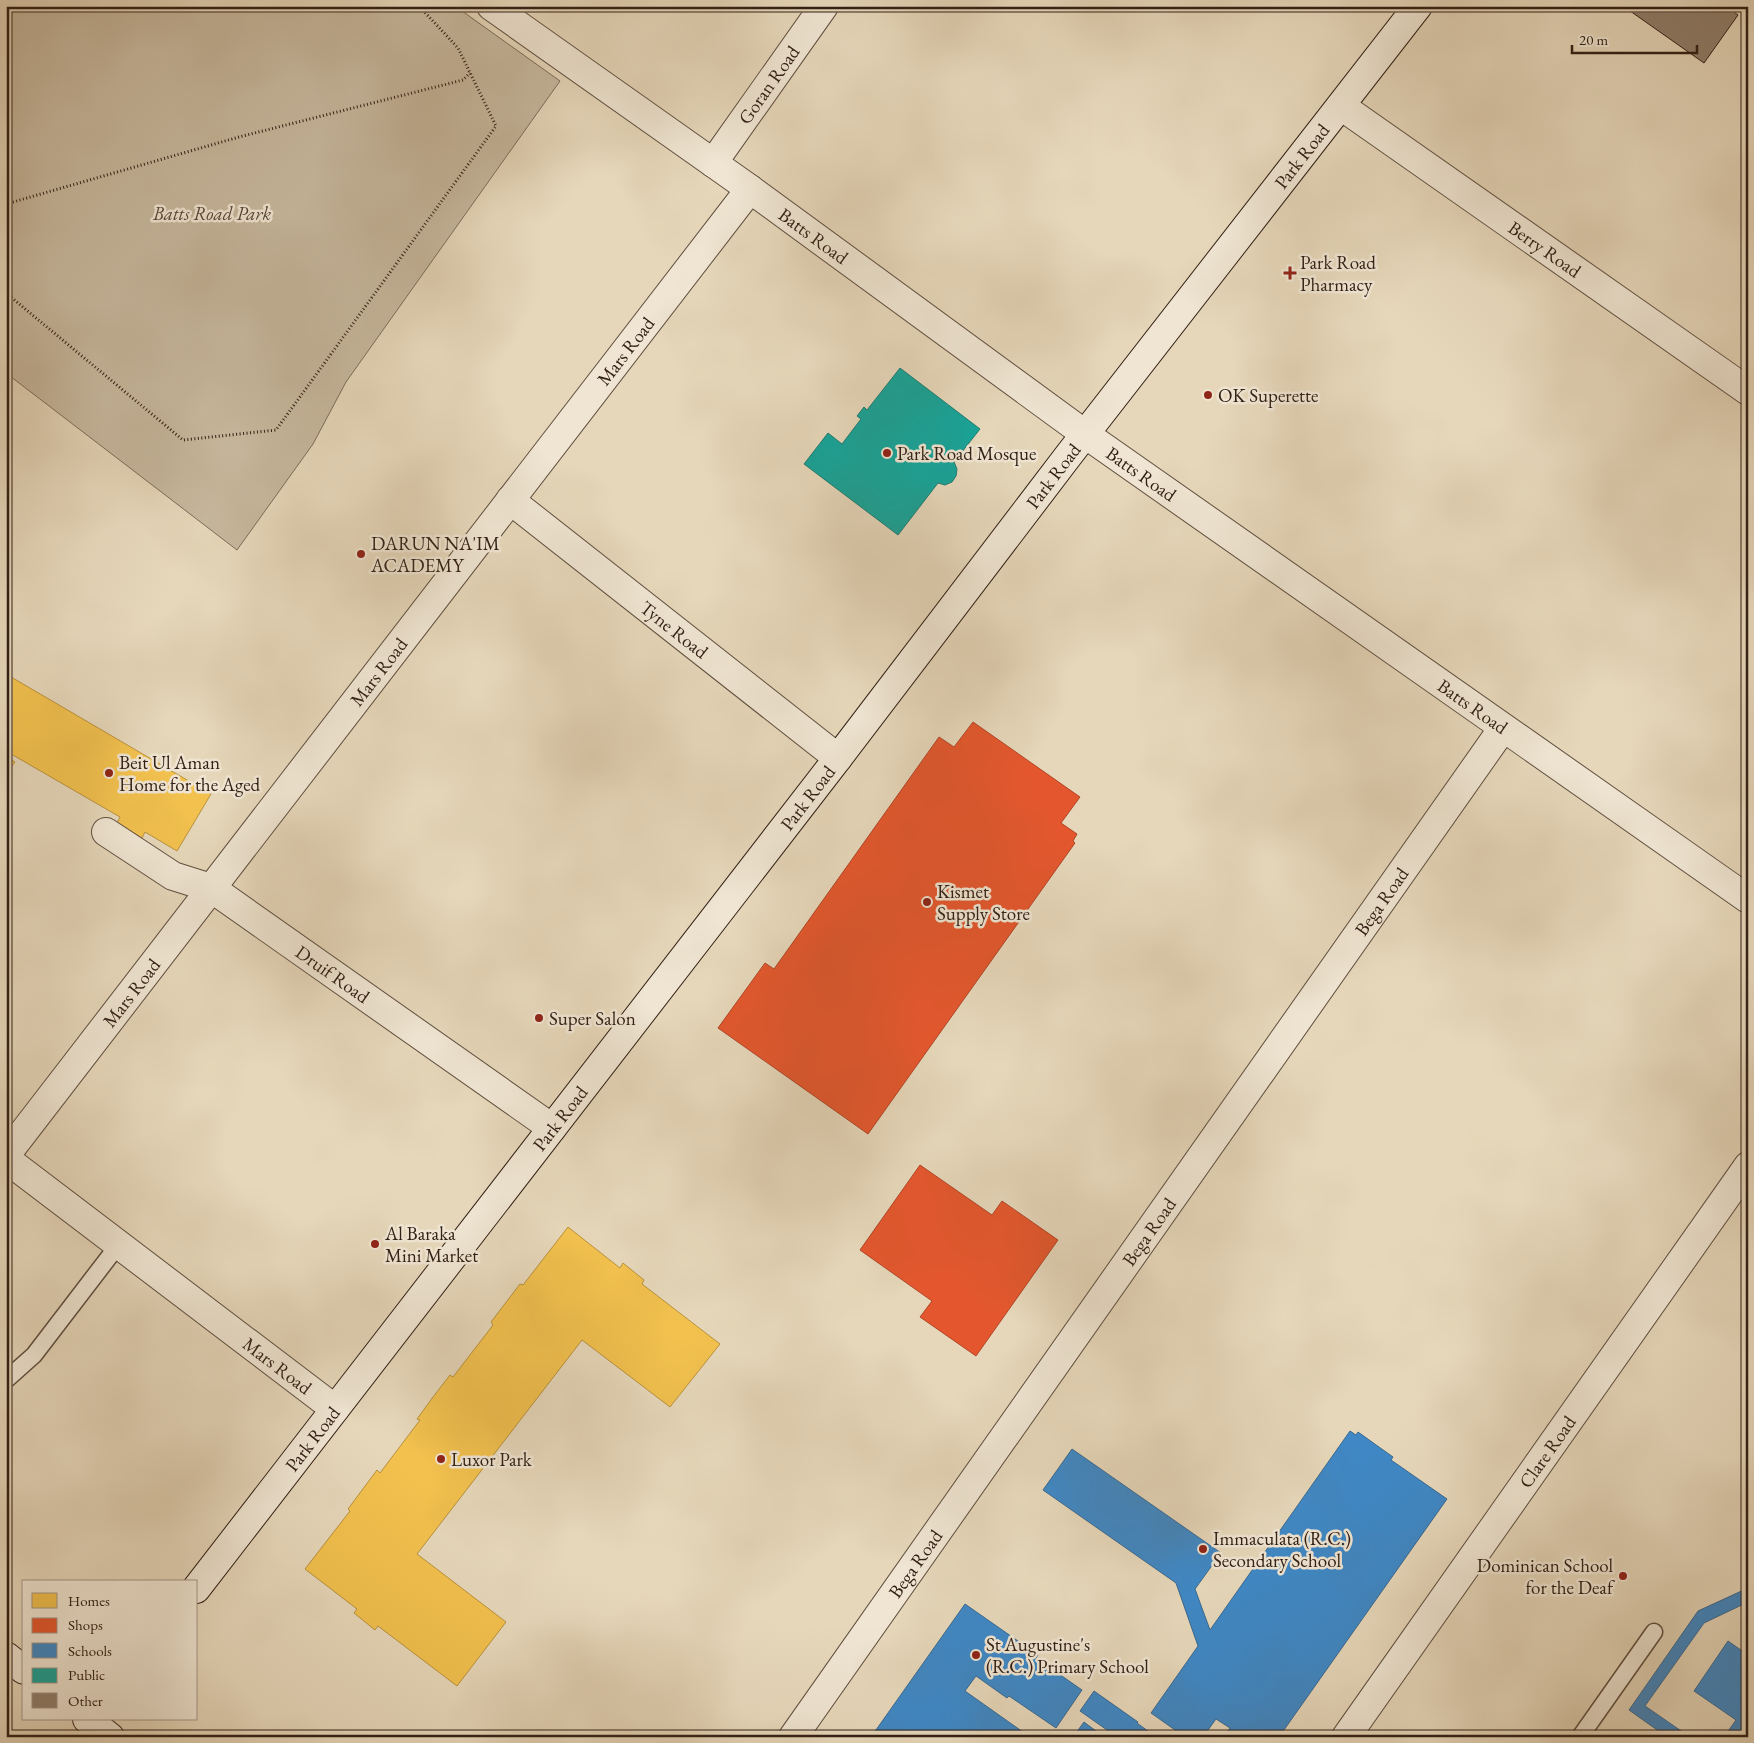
<svg xmlns="http://www.w3.org/2000/svg" width="1754" height="1743" font-family="'EB Garamond',serif">
<style>
.green{fill:#c7b89e;stroke:#7c6c5a}
.homes{fill:#f2c14e;stroke:#b8913d}
.shops{fill:#e4572e;stroke:#af4627}
.schools{fill:#3f88c5;stroke:#3b6990}
.public{fill:#17a398;stroke:#1f7c71}
.building{fill:#907f6b;stroke:#322016}
.lines{fill:none;stroke-linecap:round;stroke-linejoin:round}
.lane-casing{stroke:#5f4e3f;stroke-width:19}
.street-casing{stroke:#5f4e3f;stroke-width:30}
.secondary-casing{stroke:#322016;stroke-width:30}
.path{stroke:#322016;stroke-width:3;stroke-dasharray:1 2.5;stroke-linecap:butt}
.lane{stroke:#efe5d2;stroke-width:16}
.street{stroke:#efe5d2;stroke-width:28}
.secondary{stroke:#efe5d2;stroke-width:28}
.poi-dot{fill:#8f2418;stroke:#efe5d2;stroke-width:2}
.labels{text-anchor:middle;stroke-width:5;stroke-linejoin:round;paint-order:stroke}
.street-label{font-size:19px;fill:#322016;stroke:#efe5d2}
.park-label{font-size:19px;font-style:italic;fill:#574638;stroke:#efe5d2}
.poi-label{font-size:19px;fill:#322016;stroke:#efe5d2;text-anchor:start}
</style>
<rect width="100%" height="100%" fill="#e6d7ba"/>
<filter id="stains"><feTurbulence type="fractalNoise" baseFrequency=".004" numOctaves="4"/><feColorMatrix values="0 0 0 0 .2 0 0 0 0 .09 0 0 0 0 .02 0 0 0 .5 -.17"/></filter>
<radialGradient id="worn" r=".72"><stop offset=".6" stop-color="#630" stop-opacity="0"/><stop offset="1" stop-color="#630" stop-opacity=".3"/></radialGradient>
<path class="green" d="M6 6H455L560 81 346 382 313 444 237 550 6 373Z"/>
<path class="homes" d="M6 674 211 794 177 851 145 832 142 838 117 823 120 817 6 751Z
M6 756 15 762 6 775Z
M568 1227 620 1268 623 1263 644 1280 642 1284 720 1344 670 1407 582 1340 417 1554 506 1622 457 1686 378 1626 375 1630 354 1613 357 1609 305 1569 350 1511 348 1509 377 1470 380 1473 420 1420 417 1419 433 1397 450 1375 453 1377 493 1325 491 1322 520 1284 523 1285Z"/>
<path class="shops" d="M973 722 1080 797 1061 823 1077 834 1073 841 1075 843 868 1134 718 1028 765 963 774 969 939 737 954 747Z
M920 1165 992 1215 1002 1201 1058 1240 976 1356 920 1317 932 1301 860 1250Z"/>
<path class="schools" d="M1350 1431 1356 1435 1358 1432 1393 1457 1391 1460 1447 1499 1279 1737H1224L1230 1728 1216 1719 1203 1737H1185L1151 1713 1198 1646 1176 1583 1043 1490 1072 1449 1221 1553 1195 1589 1210 1630Z
M1748 1588V1602L1704 1623 1645 1706 1690 1737H1667L1629 1710 1698 1611Z
M965 1604 1038 1655 1036 1658 1082 1690 1056 1728 1009 1696 1007 1698 976 1676 965 1691 1030 1737H871Z
M1728 1641 1748 1655V1737H1724L1736 1720 1694 1691Z
M1094 1691 1138 1722 1137 1723 1156 1737H1117L1080 1711Z
M1084 1722 1104 1737H1073Z"/>
<path class="public" d="M900 368 980 429 954 462 957 469 956 476 952 482 945 485 938 483 898 535 804 464 828 433 842 444 861 419 857 416 864 407 867 410Z"/>
<path class="building" d="M1623 6H1726L1738 15 1704 63Z"/>
<g class="lines">
<defs>
<path id="lane" d="M6 1380 34 1355 119 1244
M1580 1737 1654 1632"/>
<g id="street">
<path id="s1" d="M491 6 750 189 1085 434 1748 899"/>
<path id="s2" d="M1341 106 1748 391"/>
<path id="s3" d="M713 163 824 6"/>
<path id="s4" d="M510 500 838 758"/>
<path id="s5" d="M106 832 173 876 211 888 552 1128"/>
<path id="s6" d="M6 1155 750 189"/>
<path id="s7" d="M6 1159 335 1409"/>
<path id="s8" d="M793 1737 1503 728"/>
<path id="s9" d="M1346 1737 1748 1166"/>
</g>
<g id="secondary">
<path id="s10" d="M196 1589 838 758 1068 456 1418 6"/>
<path d="M6 1656 24 1670"/>
<path d="M87 1719 110 1737"/>
</g>
</defs>
<use href="#lane" class="lane-casing"/>
<use href="#street" class="street-casing"/>
<use href="#secondary" class="secondary-casing"/>
<path class="path" d="M6 204 239 137 463 80 470 73
M6 293 183 440 276 430 496 126 458 48 419 6"/>
<use href="#lane" class="lane"/>
<use href="#street" class="street"/>
<use href="#secondary" class="secondary"/>
</g>
<g class="poi-dot">
<path d="M1287.5 265.5h5v5h5v5h-5v5h-5v-5h-5v-5h5z"/>
<circle cx="1208" cy="395" r="5"/>
<circle cx="887" cy="453" r="5"/>
<circle cx="361" cy="554" r="5"/>
<circle cx="109" cy="773" r="5"/>
<circle cx="927" cy="902" r="5"/>
<circle cx="539" cy="1018" r="5"/>
<circle cx="375" cy="1244" r="5"/>
<circle cx="441" cy="1459" r="5"/>
<circle cx="1203" cy="1549" r="5"/>
<circle cx="1623" cy="1576" r="5"/>
<circle cx="976" cy="1655" r="5"/>
</g>
<g class="labels">
<g class="street-label">
<text dy="7" stroke="none"><textPath href="#s3" startOffset="96">Goran Road</textPath></text>
<text dy="7" stroke="none"><textPath href="#s10" startOffset="1810">Park Road</textPath></text>
<text dy="7" stroke="none"><textPath href="#s1" startOffset="396">Batts Road</textPath></text>
<text dy="7" stroke="none"><textPath href="#s2" startOffset="249">Berry Road</textPath></text>
<text dy="7" stroke="none"><textPath href="#s6" startOffset="1015">Mars Road</textPath></text>
<text dy="7" stroke="none"><textPath href="#s1" startOffset="801">Batts Road</textPath></text>
<text dy="7" stroke="none"><textPath href="#s10" startOffset="1405">Park Road</textPath></text>
<text dy="7" stroke="none"><textPath href="#s4" startOffset="209">Tyne Road</textPath></text>
<text dy="7" stroke="none"><textPath href="#s6" startOffset="610">Mars Road</textPath></text>
<text dy="7" stroke="none"><textPath href="#s1" startOffset="1206">Batts Road</textPath></text>
<text dy="7" stroke="none"><textPath href="#s10" startOffset="1000">Park Road</textPath></text>
<text dy="7" stroke="none"><textPath href="#s8" startOffset="1022">Bega Road</textPath></text>
<text dy="7" stroke="none"><textPath href="#s5" startOffset="269">Druif Road</textPath></text>
<text dy="7" stroke="none"><textPath href="#s6" startOffset="205">Mars Road</textPath></text>
<text dy="7" stroke="none"><textPath href="#s10" startOffset="595">Park Road</textPath></text>
<text dy="7" stroke="none"><textPath href="#s8" startOffset="618">Bega Road</textPath></text>
<text dy="7" stroke="none"><textPath href="#s7" startOffset="341">Mars Road</textPath></text>
<text dy="7" stroke="none"><textPath href="#s10" startOffset="190">Park Road</textPath></text>
<text dy="7" stroke="none"><textPath href="#s9" startOffset="349">Clare Road</textPath></text>
<text dy="7" stroke="none"><textPath href="#s8" startOffset="212">Bega Road</textPath></text>
</g>
<g class="park-label">
<text x="212" y="220">Batts Road Park</text>
</g>
<g class="poi-label">
<text x="1300" y="269">Park Road<tspan x="1300" dy="22">Pharmacy</tspan></text>
<text x="1218" y="402">OK Superette</text>
<text x="897" y="460">Park Road Mosque</text>
<text x="371" y="550">DARUN NA'IM<tspan x="371" dy="22">ACADEMY</tspan></text>
<text x="119" y="769">Beit Ul Aman<tspan x="119" dy="22">Home for the Aged</tspan></text>
<text x="937" y="898">Kismet<tspan x="937" dy="22">Supply Store</tspan></text>
<text x="549" y="1025">Super Salon</text>
<text x="385" y="1240">Al Baraka<tspan x="385" dy="22">Mini Market</tspan></text>
<text x="451" y="1466">Luxor Park</text>
<text x="1213" y="1545">Immaculata (R.C.)<tspan x="1213" dy="22">Secondary School</tspan></text>
<text x="1613" y="1572" text-anchor="end">Dominican School<tspan x="1613" dy="22">for the Deaf</tspan></text>
<text x="986" y="1651">St Augustine's<tspan x="986" dy="22">(R.C.) Primary School</tspan></text>
</g>
</g>
<rect width="1754" height="1743" fill="none" stroke="#e6d7ba" stroke-width="25"/>
<rect x="8" y="8" width="1739" height="1728" fill="none" stroke="#322016" stroke-width="2.5"/>
<rect x="12" y="12" width="1729" height="1718" fill="none" stroke="#322016"/>
<rect x="22" y="1580" width="175" height="140" fill="#efe5d2" stroke="#a39687"/>
<rect x="32" y="1593" width="25" height="15" fill="#f2c14e" stroke="#a39687"/>
<text x="68" y="1606" font-size="15" fill="#322016">Homes</text>
<rect x="32" y="1618" width="25" height="15" fill="#e4572e" stroke="#a39687"/>
<text x="68" y="1630" font-size="15" fill="#322016">Shops</text>
<rect x="32" y="1643" width="25" height="15" fill="#3f88c5" stroke="#a39687"/>
<text x="68" y="1656" font-size="15" fill="#322016">Schools</text>
<rect x="32" y="1668" width="25" height="15" fill="#17a398" stroke="#a39687"/>
<text x="68" y="1680" font-size="15" fill="#322016">Public</text>
<rect x="32" y="1693" width="25" height="15" fill="#907f6b" stroke="#a39687"/>
<text x="68" y="1706" font-size="15" fill="#322016">Other</text>
<path d="M1572 45v8h125v-8" fill="none" stroke="#322016" stroke-width="2.5"/>
<text x="1579" y="45" font-size="15" fill="#322016" stroke="#efe5d2" stroke-width="4" paint-order="stroke">20 m</text>
<rect width="100%" height="100%" filter="url(#stains)"/>
<rect width="100%" height="100%" fill="url(#worn)"/>
</svg>
